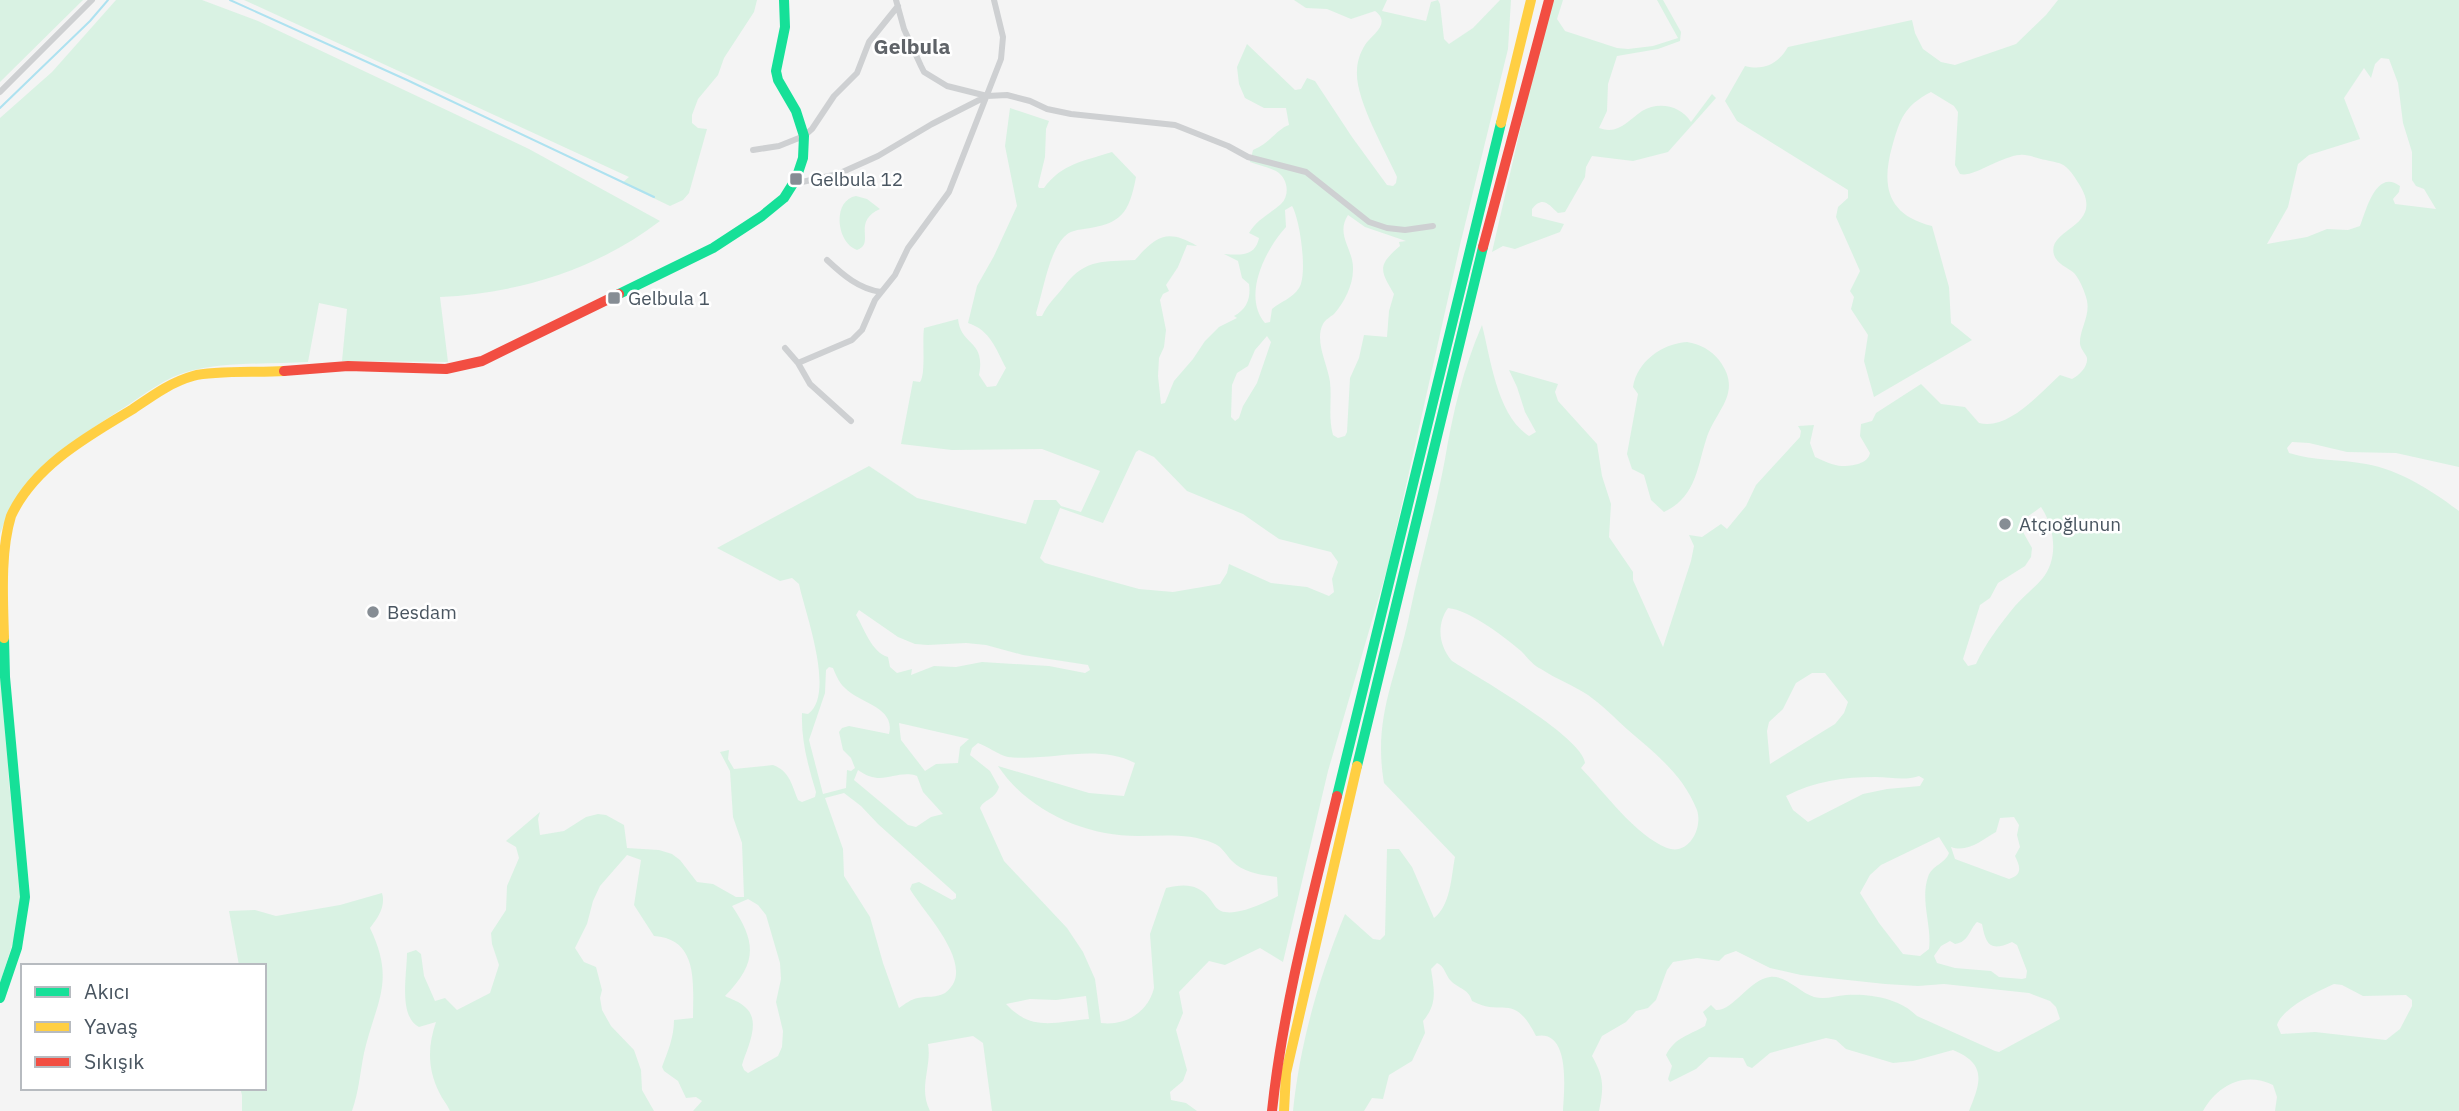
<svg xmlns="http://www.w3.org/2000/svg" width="2459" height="1111" font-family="'IBM Plex Sans',sans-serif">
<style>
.green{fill:#d9f2e3;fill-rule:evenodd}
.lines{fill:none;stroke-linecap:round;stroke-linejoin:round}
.stream{stroke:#aee2f0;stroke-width:2}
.street{stroke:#ced0d2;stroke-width:6}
.fast{stroke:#16e098;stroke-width:10}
.slow{stroke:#ffcf43;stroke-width:10}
.jam{stroke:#f24e42;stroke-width:10}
.poi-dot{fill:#868d94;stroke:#fff;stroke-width:2.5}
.labels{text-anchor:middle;stroke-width:5;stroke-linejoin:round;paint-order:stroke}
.poi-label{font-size:19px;fill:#4a5661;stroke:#fff;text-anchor:start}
.neighbourhood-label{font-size:21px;font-weight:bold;fill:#5f6368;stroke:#fff}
</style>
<rect width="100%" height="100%" fill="#f4f4f4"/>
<path class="green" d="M0 0H83L0 82Z
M116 0H202L258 21 529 149 660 221C596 270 519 293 440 297L448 362 342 361 347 309 319 303 308 362C272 364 224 362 190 371 166 377 145 394 125 407 71 442 23 470 0 534V118L52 72Z
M244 0H757L754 12 724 58 718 75 698 99 692 115V123L698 128 707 129 689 193 683 200 670 206 622 183 629 177Z
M1294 0H1387L1382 11 1426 21 1431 2 1438 0 1440 4 1444 39 1449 44 1473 28 1500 0H1511L1508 49 1460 245 1388 566 1328 771 1283 962 1260 948 1225 965 1209 961 1179 992 1183 1013 1176 1030 1187 1070 1183 1081 1170 1092 1171 1100 1186 1103 1197 1111H992L983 1043 973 1036 928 1044C932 1067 918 1088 930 1111H693L702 1101 696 1097 686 1098 678 1081 664 1071 662 1067C668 1051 674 1037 674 1020L693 1018C693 984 699 939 654 936L634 905 641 860 627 855 600 886 593 901 587 924 575 948 584 962 596 967 602 990 600 998 602 1010 611 1026 634 1050 641 1070 642 1090 654 1111H450C447 1104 442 1099 439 1092 427 1068 428 1045 436 1022L419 1027C398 1016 407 974 407 953L416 950 421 954 424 976 435 1001 445 998 457 1010 490 993 499 965 492 944 491 933 506 910 507 886 519 858 516 847 506 841 540 812 538 819 540 835 564 831 586 817 598 814 606 815 624 825 627 848 659 850 672 854 680 860 697 882 713 884 736 897H744L742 843 733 817 730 771 720 752 729 750 728 759 734 769 773 765C790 771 792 786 798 800L802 802 815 797 816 792C808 766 801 740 802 713L808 714C836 694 805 613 799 584L792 578 780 581 717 548 869 466 917 498 1026 524 1034 500H1056L1061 506 1081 512 1100 471 1042 449 952 450 901 444 913 381 920 382C926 374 922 342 924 328L958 319C961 347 986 339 979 375L987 387 996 386 1006 368C996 349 990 330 968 323L977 286 994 256 1017 206 1005 146 1010 108 1049 121 1046 129 1045 157 1038 186 1039 188H1044C1062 163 1085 161 1112 152L1136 177C1129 214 1121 224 1084 229 1076 230 1070 231 1064 237 1049 252 1043 292 1036 313L1037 316H1042C1048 303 1057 296 1065 285 1086 258 1104 262 1135 260 1157 235 1168 229 1197 246L1187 245 1178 267 1166 285 1169 291 1163 294 1160 300 1166 330 1164 347 1159 358 1158 376 1161 404 1165 403 1174 381 1193 359 1205 341 1219 327 1237 318 1234 316C1247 309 1251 298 1249 284L1242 278 1238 261 1224 254C1240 255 1255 257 1259 238L1249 233C1257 219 1270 214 1281 204 1291 194 1287 177 1276 171 1268 167 1258 165 1250 162L1253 150C1270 143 1277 129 1289 125L1286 108H1264L1245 98 1239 84 1237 67 1247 44 1295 90 1301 89 1307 78 1315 81 1352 137 1387 185 1393 186 1396 183 1397 177C1385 150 1355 99 1357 71 1357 62 1360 53 1365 45 1372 34 1392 24 1375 11L1351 19 1327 9 1306 8ZM1292 206C1300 219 1308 275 1299 288 1292 299 1281 301 1272 309L1270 322 1265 323C1242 296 1265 250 1286 227L1285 210ZM1348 215 1365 227 1406 241 1399 242 1400 246C1376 266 1381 271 1394 294L1389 311 1387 337 1364 335 1359 358 1350 378 1347 432 1345 436 1338 438 1333 435C1328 417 1332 400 1330 382 1328 365 1314 341 1323 324 1325 320 1330 317 1334 314 1344 303 1353 285 1353 270 1354 249 1335 235 1348 215ZM1267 336 1271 342 1257 383 1243 406 1239 418 1235 421 1231 417 1232 385 1237 373 1248 366 1255 350ZM1139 450 1154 457 1187 491 1243 514 1279 539 1331 552 1338 562 1332 579 1334 592 1329 596 1307 587 1271 583 1229 564 1227 573 1220 584 1173 592 1139 589 1045 563 1040 558 1060 508 1103 523 1136 452ZM859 610 898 637 915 644 928 645 966 643 986 645 1023 655 1088 665 1090 670 1085 673 1049 666 982 662 956 667 934 666 911 675 912 669 897 673 890 667 888 657C872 653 864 628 856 615ZM829 667 833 668C836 675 839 683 845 688 859 703 896 707 889 734L849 726 842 728 839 732 843 750 851 758 855 768 851 771 847 770 846 788 823 794 809 740 825 693 826 670ZM899 723 969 739 960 747 958 763 936 764 925 771 901 740ZM978 743C987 746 999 755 1008 757 1050 762 1095 743 1135 763L1124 796 1089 793 998 766C1028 811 1085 836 1138 836 1163 836 1189 833 1213 843 1222 846 1226 855 1232 861 1244 873 1262 875 1277 877L1278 896C1265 903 1236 917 1221 911 1216 909 1213 903 1210 899 1198 883 1183 884 1166 888L1150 934 1154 988C1148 1012 1126 1026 1101 1023L1095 979 1083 952 1067 928 1004 861 980 808C984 799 995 800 999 787L990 771 970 755 972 748ZM858 770C882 788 895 769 917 776L923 792 943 814 931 817 916 827 908 825 854 780ZM844 793 861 806 878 824 956 894V898L952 900 919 882 912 884 910 889C922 911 980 968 945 993 937 998 926 996 918 998 911 999 905 1004 899 1008L883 963 870 917 844 876 843 849 825 798ZM748 899 758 905 766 915 780 963 781 979 776 1002 783 1031 782 1047 778 1056 748 1073 744 1070 742 1065C747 1048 762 1021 745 1007 740 1002 731 999 725 996 757 963 757 943 732 906ZM1086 996 1089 1019C1054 1022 1032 1032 1006 1004L1030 999 1056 1000Z
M1550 0H1563L1557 19 1565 31 1617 48 1628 49 1653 46 1678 38 1657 0H1663L1681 32 1680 41 1658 49 1617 56 1608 84 1607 111 1599 128C1619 135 1627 121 1642 111 1659 101 1681 106 1691 122L1712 94 1716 98 1668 152 1633 161 1592 156 1586 167 1585 177 1565 212 1558 213C1549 205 1543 195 1532 209V216L1564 224 1560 232 1515 249 1503 246 1492 252Z
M2058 0H2459V467L2396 453 2347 452 2309 443 2292 442 2287 448 2289 453C2314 461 2340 459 2366 464 2400 470 2431 490 2459 511V1111H2275L2277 1097 2273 1085C2244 1071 2218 1085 2203 1111H1969C1981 1082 1987 1064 1953 1050L1913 1061 1893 1063 1846 1049 1836 1040 1826 1038 1770 1053 1752 1068 1747 1066 1743 1058 1709 1057 1696 1069 1670 1082 1668 1079 1672 1066 1666 1055C1675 1037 1690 1035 1705 1026L1707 1019 1703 1012 1711 1005 1716 1010C1733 1011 1750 979 1770 977 1786 975 1799 992 1814 997 1825 1000 1835 996 1846 995 1870 993 1901 999 1917 1016L1995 1051 1999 1052 2060 1019 2056 1007 2050 1001 2029 993 1944 984 1918 986 1885 984 1801 975 1770 968 1736 951 1725 955 1719 961 1697 958 1673 962 1667 970 1656 1000 1648 1008 1636 1011 1626 1022 1602 1036 1592 1056C1604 1077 1604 1087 1599 1111H1563C1564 1090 1571 1029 1536 1036 1513 991 1505 1018 1472 1001 1469 989 1459 989 1451 981 1445 975 1445 966 1437 963L1431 969C1434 989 1438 1004 1423 1021L1425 1033 1412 1061 1389 1075 1383 1099 1372 1098 1364 1111H1293C1300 1043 1319 977 1345 914L1373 939 1380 940 1385 935 1387 849H1399L1412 867 1434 918C1451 905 1451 877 1455 857L1384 783C1373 719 1395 680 1408 621 1419 567 1435 513 1445 459 1453 412 1463 369 1482 325 1491 360 1497 415 1529 436L1536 432 1525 412 1517 387 1509 370 1558 384 1555 392 1558 401 1597 444 1602 476 1611 504 1609 537 1633 572V580L1663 647 1691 561 1694 546 1689 535 1702 537 1721 524 1727 529 1746 506 1756 485 1800 437 1801 431 1798 426 1814 425 1810 443 1815 457C1822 460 1834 466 1842 466 1852 466 1868 464 1870 453L1860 436 1861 424 1872 421 1876 413 1921 384 1941 404 1965 407 1979 423C2008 431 2040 393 2060 375L2072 379C2079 375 2088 367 2087 358 2086 354 2081 350 2080 344 2079 329 2092 315 2086 297 2084 290 2079 278 2074 273 2067 267 2057 264 2054 255 2046 227 2107 228 2079 184 2075 178 2072 172 2066 167 2060 162 2053 162 2046 160 2038 159 2028 154 2020 155 2001 156 1973 178 1960 174L1955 165 1958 112 1954 106 1931 92C1904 106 1900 119 1892 147 1881 187 1888 215 1932 226L1949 287 1951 323 1972 340 1874 397 1864 361 1868 335 1851 309 1854 297 1850 291 1860 271 1836 217 1838 207 1848 198V190L1737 121 1725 101 1745 66C1764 71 1778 64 1788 47L1912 20 1915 33 1923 49 1941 62 1955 65 2016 44 2046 15ZM2381 58 2389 59 2398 83 2403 123 2412 152V180L2416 186 2424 189 2436 209 2395 204 2393 199 2399 192 2400 186C2376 168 2366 211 2360 226L2348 230 2327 229 2307 237 2267 244 2288 207 2298 164 2309 155 2360 139 2344 98 2364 68 2371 78 2375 64ZM2041 507C2055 528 2059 559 2042 579 2034 588 2024 596 2015 606 2001 623 1985 644 1976 664L1968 666 1963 659 1980 605 1990 598 1998 583 2025 566 2031 557 2032 548 2023 532 2027 517ZM1448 608C1469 610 1505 637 1521 651 1527 657 1533 665 1541 669 1556 679 1573 685 1588 695 1602 705 1615 718 1628 730 1656 754 1683 775 1697 810 1703 828 1689 856 1667 848 1635 835 1605 793 1581 768L1585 763C1583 737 1477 677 1452 661 1439 646 1436 625 1448 608ZM1812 673H1825L1848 702 1844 713 1835 724 1770 764 1767 731 1769 722 1783 709 1796 683ZM1919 776 1924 779 1920 786 1887 789 1863 794 1808 822 1793 810 1786 796C1814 781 1845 777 1875 777 1891 777 1904 781 1919 776ZM2014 817 2019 825 2017 835 2020 847 2015 856C2020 866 2023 875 2009 879L1955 859 1951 847C1968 853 1982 840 1996 832L2000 818ZM1939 837 1949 853C1945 864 1932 865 1928 877 1920 900 1932 926 1929 949L1920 956 1903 954 1879 923 1860 893 1870 875 1881 865ZM1977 922 1982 924C1986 945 1990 952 2012 942L2017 945 2027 971 2026 978 2022 979 1999 977 1991 971 1955 968 1937 963 1934 956 1941 946 1950 941 1955 944C1969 942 1969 930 1977 922ZM2334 984 2342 985 2363 996 2406 995 2412 1000V1006L2400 1029 2386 1040 2315 1032 2281 1034 2277 1025C2282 1008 2318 991 2334 984Z
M856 196 867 199 880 209C851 222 876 243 857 250 836 243 832 200 856 196Z
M1687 342C1700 344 1711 350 1719 360 1744 393 1715 410 1706 440 1697 468 1696 497 1664 512L1651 500 1644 475 1632 469 1627 454 1638 394 1633 387C1637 362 1661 344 1687 342Z
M0 597 9 783 21 891 17 930 0 983Z
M382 893C386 906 378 918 370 928 396 982 376 1001 364 1053 360 1073 359 1091 352 1111H242V1095L240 1088H264V966L239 965 229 911 255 910 276 916 340 905Z"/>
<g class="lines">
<path class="stream" d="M230 0 407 80 654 197
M0 108 90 21 108 0"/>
<path class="street" d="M896 0 904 29 921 66 924 72 947 86 987 96 1007 95 1030 101 1047 109 1071 114 1175 125 1228 146 1248 157 1306 172 1369 222 1387 228 1405 230 1433 226
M0 92 92 0
M753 150 779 146 804 136 812 129 834 96 857 73 869 42 898 6
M793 184 838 174 878 156 932 124 987 96
M827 260C843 275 859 289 881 292
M785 348 798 363 810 384 851 421
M798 363 852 340 862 330 875 300 895 275 908 248 949 192 1001 59 1003 37 994 0"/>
<path class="fast" d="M619 294 713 248 762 216 784 198 796 179 803 158 804 136 796 111 778 80 776 71 785 27 784 0
M1357 766 1483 247
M1337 796 1501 123
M0 998 17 948 25 897 5 677 4 638"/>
<path class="slow" d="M1501 123 1531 0
M4 638C3 599 0 552 11 516 34 466 88 436 133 409 152 396 171 382 193 376 216 370 258 373 284 371
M1284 1111 1286 1073 1357 766"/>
<path class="jam" d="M1483 247 1549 0
M284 371 348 366 446 369 482 361 619 294
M1272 1111C1283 1006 1312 899 1337 796"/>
</g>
<g class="poi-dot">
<rect x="789" y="172" width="14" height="14" rx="3.5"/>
<rect x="607" y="291" width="14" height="14" rx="3.5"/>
<circle cx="2005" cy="524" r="7"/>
<circle cx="373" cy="612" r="7"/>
</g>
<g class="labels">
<g class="poi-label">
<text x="810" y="186">Gelbula 12</text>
<text x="628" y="305">Gelbula 1</text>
<text x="2019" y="531">Atçıoğlunun</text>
<text x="387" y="619">Besdam</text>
</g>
<g class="neighbourhood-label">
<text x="912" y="54">Gelbula</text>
</g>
</g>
<rect x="21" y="964" width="245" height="126" fill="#ffffff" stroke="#b7bbc0" stroke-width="2"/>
<rect x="35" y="987" width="35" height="10" fill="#16e098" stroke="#b7bbc0" stroke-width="2"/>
<text x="84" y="999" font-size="21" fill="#4a5661">Akıcı</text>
<rect x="35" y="1022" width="35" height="10" fill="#ffcf43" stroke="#b7bbc0" stroke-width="2"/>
<text x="84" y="1034" font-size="21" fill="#4a5661">Yavaş</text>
<rect x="35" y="1057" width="35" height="10" fill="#f24e42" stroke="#b7bbc0" stroke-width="2"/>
<text x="84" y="1069" font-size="21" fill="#4a5661">Sıkışık</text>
</svg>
